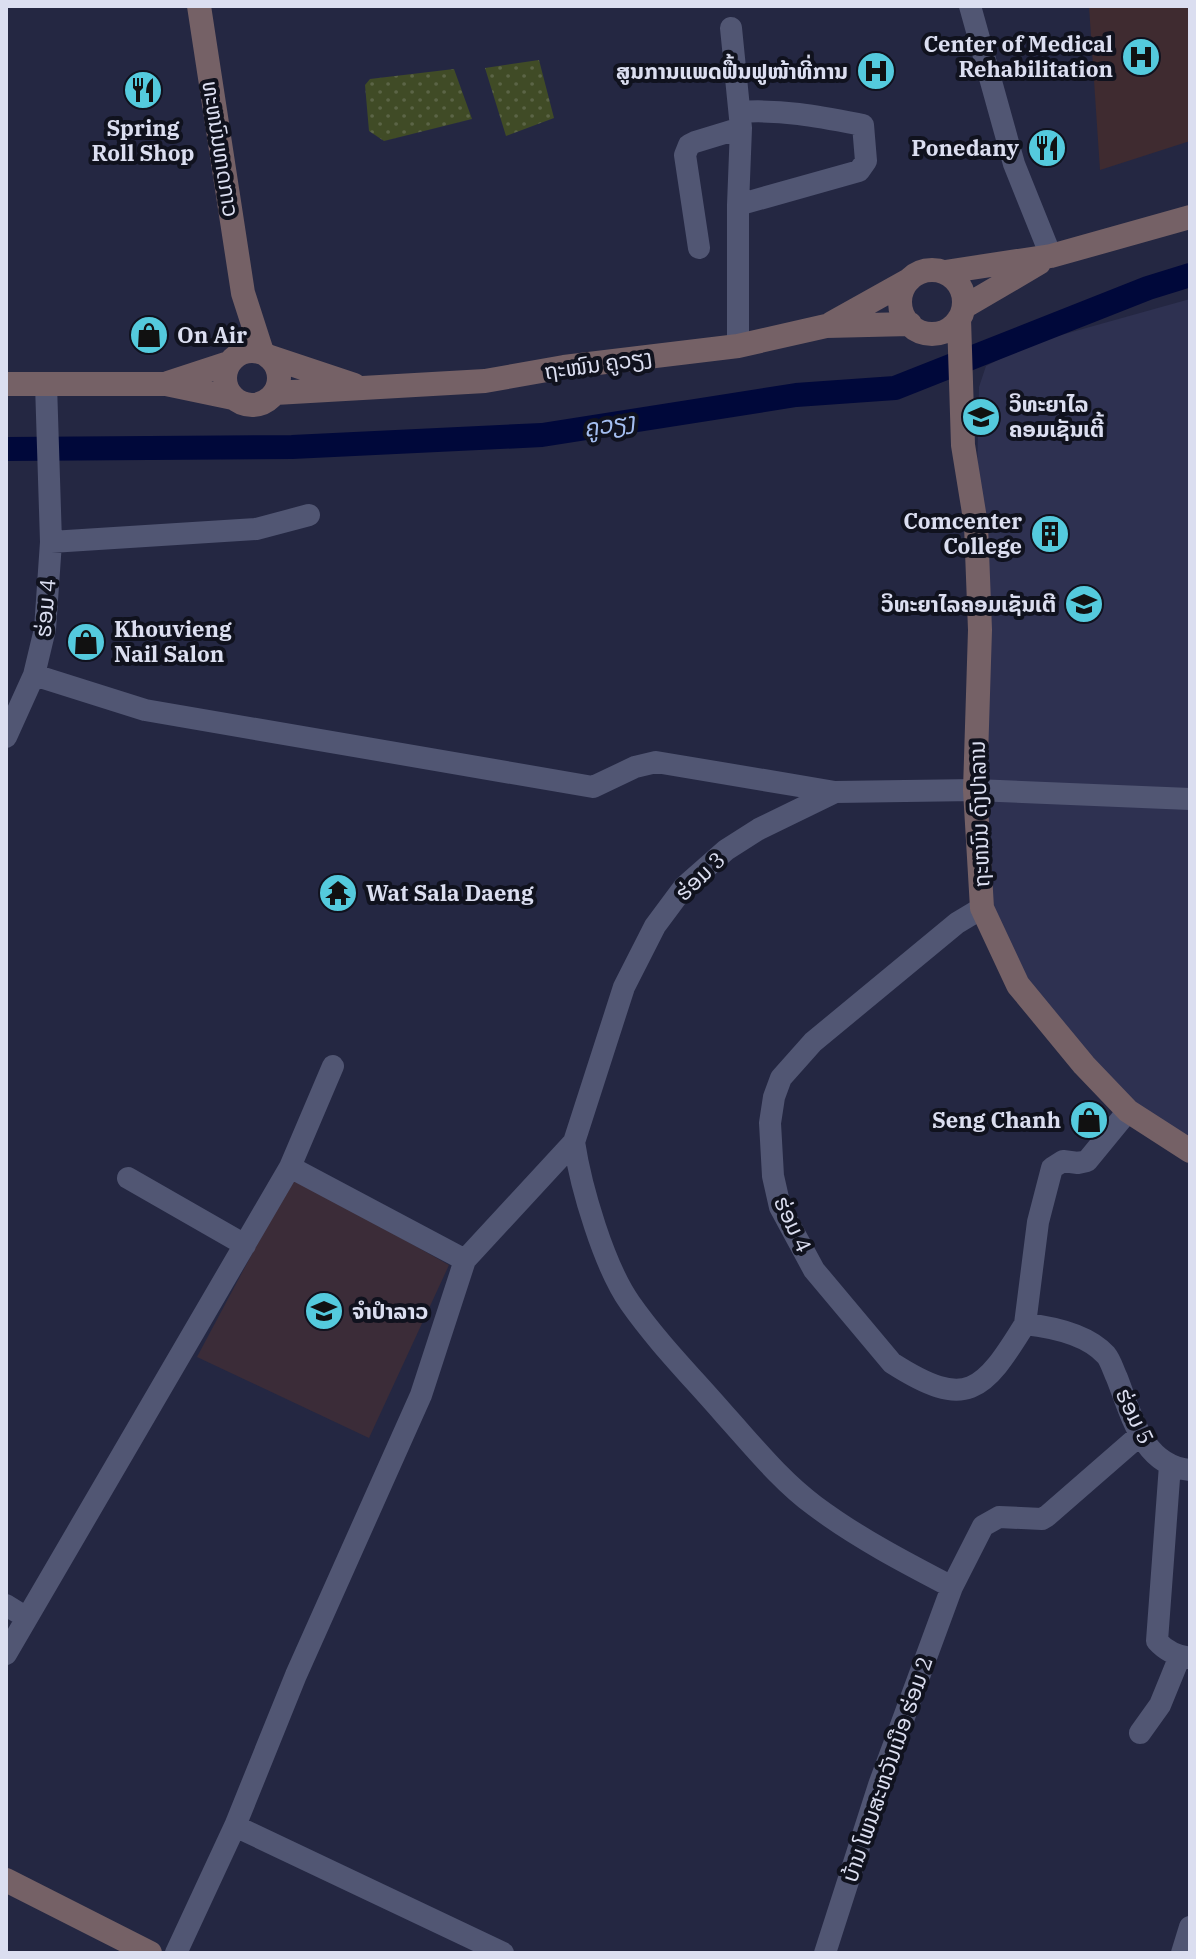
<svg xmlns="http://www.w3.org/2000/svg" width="1196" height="1959" font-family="'IBM Plex Serif','Noto Sans Lao',serif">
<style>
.built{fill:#2e3151}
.education{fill:#3b2c38}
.medical{fill:#3f2b30}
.grass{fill:url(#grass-dots)}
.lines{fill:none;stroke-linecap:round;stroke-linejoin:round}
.canal{stroke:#00083a;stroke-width:24}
.street{stroke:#515673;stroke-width:22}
.secondary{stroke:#756166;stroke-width:24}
.labels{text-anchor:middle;stroke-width:8;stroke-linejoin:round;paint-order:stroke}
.poi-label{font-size:22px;font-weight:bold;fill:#dbdef0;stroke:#10121e;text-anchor:end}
.street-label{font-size:22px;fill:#dbdef0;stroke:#10121e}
.water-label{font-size:24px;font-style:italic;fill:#a4bef0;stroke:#10121e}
</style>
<defs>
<pattern id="grass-dots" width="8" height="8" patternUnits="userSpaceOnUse" patternTransform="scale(2)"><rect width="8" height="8" fill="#404b26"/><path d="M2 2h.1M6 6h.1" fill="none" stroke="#5b6446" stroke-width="1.8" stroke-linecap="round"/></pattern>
</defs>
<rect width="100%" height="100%" fill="#242742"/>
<path class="built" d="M1190 299V1151L1147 1125 1018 985 982 908 976 525 979 387 986 366 1029 344Z"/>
<path class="education" d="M293 1177 449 1265 369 1438 197 1357Z"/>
<path class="medical" d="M1089 6H1190V141L1100 170Z"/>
<path class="grass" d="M539 60 554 118 506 136 485 68Z
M454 69 472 119 384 141 369 131 365 85 370 79Z"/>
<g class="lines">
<path class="canal" d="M6 449 292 447 542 435 796 395 895 388 1148 288 1190 275"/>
<path class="street" d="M970 6 1014 164 1051 256
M731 28 741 128 738 205V346
M738 205 859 171 866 161 863 125C821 117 782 109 740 112
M699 248 685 155 689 145 695 142 741 128
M51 542 256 529 309 515
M34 675 145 710 593 787 635 767 656 762 835 792
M6 737 34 675 45 629 51 542 46 384
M982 908 957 923 813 1042 781 1078 774 1097 770 1123 773 1176 780 1207 814 1270 892 1363C967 1411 983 1392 1025 1324 1052 1327 1087 1334 1106 1355 1111 1361 1113 1370 1117 1378 1131 1414 1143 1466 1190 1470
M574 1142C581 1188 604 1266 630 1303 658 1343 693 1378 725 1415 753 1446 781 1481 815 1506 858 1538 904 1562 952 1587
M290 1167 465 1260
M128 1178 245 1245
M1025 1324 1038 1222 1052 1168 1063 1161 1078 1163 1087 1161 1128 1111
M1170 1465 1157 1641C1166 1651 1176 1656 1190 1658
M6 1605 27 1618 290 1167 333 1066
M6 1654 27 1618
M1140 1733 1160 1705 1180 1656
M235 1826 503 1953
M176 1953 235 1826 296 1675 421 1395 465 1260 574 1142 624 987 655 926 684 887 726 850 759 829 835 792 975 790 1190 799
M825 1953 879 1785 952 1587 983 1526 999 1517 1042 1519 1047 1516 1140 1435
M1182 1953 1190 1927"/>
<path class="secondary" d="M199 6 243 293 262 352
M900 302a32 32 0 1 1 64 0a32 32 0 1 1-64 0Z
M945 272 1051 256 1190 217
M964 307 1039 263
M959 319 963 445 976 525 980 630 975 790 982 908 1018 985 1084 1065 1128 1111 1190 1151
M832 323 909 280
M225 378a27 27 0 1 1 54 0a27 27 0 1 1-54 0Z
M270 357 354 385
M168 383 229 363
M6 384H166L233 398
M275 393 485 381 564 367 738 346 826 326 910 324
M6 1880 150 1953"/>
</g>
<defs>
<symbol id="hospital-disc" viewBox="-11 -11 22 22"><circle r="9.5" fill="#54cadd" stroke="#10121e"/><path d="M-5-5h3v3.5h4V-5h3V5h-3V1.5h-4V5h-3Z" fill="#111"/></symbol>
<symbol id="restaurant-disc" viewBox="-11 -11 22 22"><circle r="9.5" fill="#54cadd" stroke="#10121e"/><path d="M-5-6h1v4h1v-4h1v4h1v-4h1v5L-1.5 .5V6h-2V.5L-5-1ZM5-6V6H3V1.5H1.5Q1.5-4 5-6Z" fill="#111"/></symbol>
<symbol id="shop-disc" viewBox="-11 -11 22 22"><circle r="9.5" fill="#54cadd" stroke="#10121e"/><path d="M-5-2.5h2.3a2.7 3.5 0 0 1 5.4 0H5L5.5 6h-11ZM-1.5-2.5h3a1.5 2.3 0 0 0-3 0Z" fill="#111"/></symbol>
<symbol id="university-disc" viewBox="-11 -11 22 22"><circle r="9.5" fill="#54cadd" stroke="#10121e"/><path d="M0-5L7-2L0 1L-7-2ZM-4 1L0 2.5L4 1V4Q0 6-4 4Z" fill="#111"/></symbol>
<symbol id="building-disc" viewBox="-11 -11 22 22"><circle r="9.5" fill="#54cadd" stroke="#10121e"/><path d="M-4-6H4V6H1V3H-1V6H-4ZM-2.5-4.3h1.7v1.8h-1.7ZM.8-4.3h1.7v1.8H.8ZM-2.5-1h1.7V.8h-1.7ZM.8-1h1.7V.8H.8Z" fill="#111"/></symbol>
<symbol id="school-disc" viewBox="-11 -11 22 22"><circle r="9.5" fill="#54cadd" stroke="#10121e"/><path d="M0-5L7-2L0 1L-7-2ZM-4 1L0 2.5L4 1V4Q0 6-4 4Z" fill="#111"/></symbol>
<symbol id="temple-disc" viewBox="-11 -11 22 22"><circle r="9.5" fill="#54cadd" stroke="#10121e"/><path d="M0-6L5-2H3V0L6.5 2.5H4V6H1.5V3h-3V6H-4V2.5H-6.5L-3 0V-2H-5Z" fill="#111"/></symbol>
</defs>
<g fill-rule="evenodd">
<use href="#hospital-disc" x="1119" y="35" width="44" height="44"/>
<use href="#hospital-disc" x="854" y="49" width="44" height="44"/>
<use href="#restaurant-disc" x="121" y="68" width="44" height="44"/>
<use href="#restaurant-disc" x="1025" y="126" width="44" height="44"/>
<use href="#shop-disc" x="127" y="313" width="44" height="44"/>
<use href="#university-disc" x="959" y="395" width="44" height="44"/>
<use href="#building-disc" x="1028" y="512" width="44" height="44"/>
<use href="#school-disc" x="1062" y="582" width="44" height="44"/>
<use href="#shop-disc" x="64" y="620" width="44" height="44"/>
<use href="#temple-disc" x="316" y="871" width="44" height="44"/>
<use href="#shop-disc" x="1067" y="1098" width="44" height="44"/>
<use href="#school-disc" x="302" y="1289" width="44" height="44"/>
</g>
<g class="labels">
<g class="poi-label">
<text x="1113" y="52">Center of Medical<tspan x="1113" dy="25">Rehabilitation</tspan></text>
<text x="848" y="79">ສູນການແພດຟື້ນຟູໜ້າທີ່ການ</text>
<text x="143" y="136" text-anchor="middle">Spring<tspan x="143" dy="25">Roll Shop</tspan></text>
<text x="1019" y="156">Ponedany</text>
<text x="177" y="343" text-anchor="start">On Air</text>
<text x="1009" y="412" text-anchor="start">ວິທະຍາໄລ<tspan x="1009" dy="25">ຄອມເຊັນເຕີ້</tspan></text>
<text x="1022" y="529">Comcenter<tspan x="1022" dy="25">College</tspan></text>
<text x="1056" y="612">ວິທະຍາໄລຄອມເຊັນເຕີ</text>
<text x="114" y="637" text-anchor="start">Khouvieng<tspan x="114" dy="25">Nail Salon</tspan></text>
<text x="366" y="901" text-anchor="start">Wat Sala Daeng</text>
<text x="1061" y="1128">Seng Chanh</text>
<text x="352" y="1319" text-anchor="start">ຈຳປຳລາວ</text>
</g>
<g class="street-label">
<text transform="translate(221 149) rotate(81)" y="8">ທະຫນົນທາດກາວ</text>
<text transform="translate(598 364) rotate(-8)" y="8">ຖະໜົນ ຄູວຽງ</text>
<text transform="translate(45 608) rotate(-85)" y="8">ຮ່ອມ 4</text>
<text transform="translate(979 814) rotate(-92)" y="8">ຖະຫນົນ ດົງປາລານ</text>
<text transform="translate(700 876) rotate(-44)" y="8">ຮ່ອມ 3</text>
<text transform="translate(793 1224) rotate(65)" y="8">ຮ່ອມ 4</text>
<text transform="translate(1135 1416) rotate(64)" y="8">ຮ່ອມ 5</text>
<text transform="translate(887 1769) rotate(-71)" y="8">ບ້ານ ໂພນສະຫວັນເນືອ ຮ່ອມ 2</text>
</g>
<g class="water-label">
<text transform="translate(609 425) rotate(-9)" y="8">ຄູວຽງ</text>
</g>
</g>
<rect width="1196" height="1959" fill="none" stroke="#dbdef0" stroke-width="16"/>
</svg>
